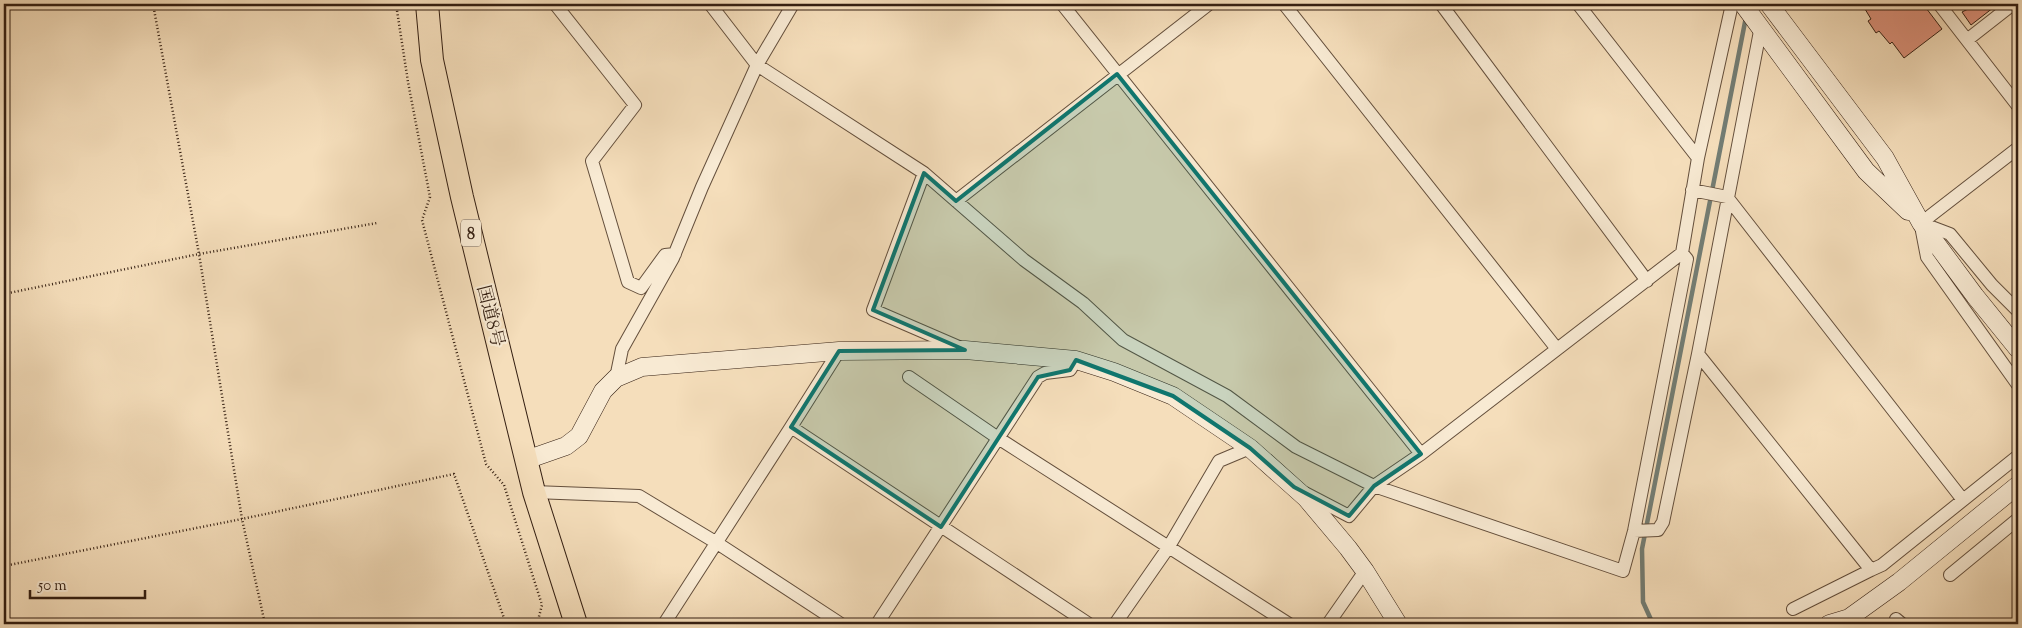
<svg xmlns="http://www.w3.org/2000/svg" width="2022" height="628" font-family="'Sorts Mill Goudy','Noto Serif JP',serif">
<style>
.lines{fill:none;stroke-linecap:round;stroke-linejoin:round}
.stream{stroke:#737d74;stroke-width:4.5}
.building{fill:#de927c;stroke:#341f12}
.street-casing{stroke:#644f3c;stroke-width:14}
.secondary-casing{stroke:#341f12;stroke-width:19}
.highway-casing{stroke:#341f12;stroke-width:24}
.path{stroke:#341f12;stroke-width:2.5;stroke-dasharray:1 2.5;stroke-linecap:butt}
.street{stroke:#f8ead3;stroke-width:12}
.secondary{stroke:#f8ead3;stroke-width:18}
.highway{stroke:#f5debb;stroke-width:22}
.marked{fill:#0f766e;fill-opacity:0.2;stroke:#0f766e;stroke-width:4;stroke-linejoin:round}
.labels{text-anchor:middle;stroke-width:4.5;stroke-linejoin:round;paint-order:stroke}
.shield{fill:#f8ead3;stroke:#6f5c4c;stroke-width:1}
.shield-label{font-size:16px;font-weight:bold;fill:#341f12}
.street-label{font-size:18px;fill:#341f12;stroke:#f8ead3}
</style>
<rect width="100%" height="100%" fill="#f5debb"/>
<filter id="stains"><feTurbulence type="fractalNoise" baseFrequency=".004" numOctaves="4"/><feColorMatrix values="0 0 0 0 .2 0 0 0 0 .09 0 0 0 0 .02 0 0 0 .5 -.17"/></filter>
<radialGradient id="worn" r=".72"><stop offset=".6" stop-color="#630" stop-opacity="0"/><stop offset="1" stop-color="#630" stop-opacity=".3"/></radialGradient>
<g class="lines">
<path class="stream" d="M1653 624 1643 602 1642 549 1746 17"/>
</g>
<path class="building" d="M1862 4H1923L1942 29 1904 58 1892 42 1890 44 1879 31 1876 33 1868 21 1871 19Z
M1964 4H1998L1971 25 1962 12 1968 9Z"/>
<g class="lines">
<defs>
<path id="street" d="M555 4 635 105 592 161 628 282 641 288 665 255 675 254
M710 4 757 65 924 173 1024 260 1083 303 1123 340 1227 396 1296 447 1374 486 1421 454 1682 253 1698 158 1732 4
M1062 4 1421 454
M1284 4 1557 349
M1441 4 1647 281
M1578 4 1698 158
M1939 4 2018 106
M1967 40 2013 4
M924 173 873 310 961 348
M1692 190 1727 197 1963 500
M956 201 1209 4
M1921 223 1950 234 1992 285 2018 311
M1921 223 2018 148
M1921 226 1927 257 2018 385
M1698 354 1871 570 1882 565 2018 456
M909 377 998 438 1289 624
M616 378 622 349 673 258 702 187 757 65 793 4
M791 427 839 351
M534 492 639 496 717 543 841 624
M1305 493 1349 516 1374 486 1623 571 1634 531 1687 259 1682 253
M1634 531 1658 530 1663 522 1698 354 1761 26
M1950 575 2018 519
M1793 609 1871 570
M1896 619 1902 624
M664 624 791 427 1089 624
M877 624 1038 377 1045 373 1070 370 1076 360
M1115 624 1168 548 1219 461 1250 448
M1328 624 1365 571"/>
<path id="secondary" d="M1743 4 1866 171 1908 211
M1769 4 1885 158 1921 223 1975 296 2018 349
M526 460 566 446 579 436 603 391 616 378 642 367 839 351 965 350 1076 360 1114 372 1173 396 1250 448 1306 498 1348 548 1365 571 1398 624
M1829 624 1849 618 1899 582 2018 485"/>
<path id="highway" d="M427 4 432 60 462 197 534 492 576 624"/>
</defs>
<use href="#street" class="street-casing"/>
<use href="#secondary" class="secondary-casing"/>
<use href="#highway" class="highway-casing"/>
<path class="path" d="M153 4 199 254 242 519 265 624
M396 4 408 82 430 197 422 220 486 464 504 485 542 605 537 624
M4 294 199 254 377 223
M4 566 242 519 454 474 506 624"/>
<use href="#street" class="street"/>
<use href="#secondary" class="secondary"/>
<use href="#highway" class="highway"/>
</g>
<path class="marked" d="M1117 74 1421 454 1374 486 1349 516 1294 487 1250 448 1173 396 1076 360 1070 370 1038 377 941 527 791 427 839 351 965 350 873 310 924 173 956 201Z"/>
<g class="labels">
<rect class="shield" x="461" y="219.5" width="20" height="27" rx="4"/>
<g class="shield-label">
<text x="471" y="239">8</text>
</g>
<g class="street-label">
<text transform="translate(491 316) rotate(76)" y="6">国道8号</text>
</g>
</g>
<rect width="2022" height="628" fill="none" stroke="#f5debb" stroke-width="20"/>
<rect x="5" y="5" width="2012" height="618" fill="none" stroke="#341f12" stroke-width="2.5"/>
<rect x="10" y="10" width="2002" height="608" fill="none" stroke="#341f12"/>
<path d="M30 590v8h115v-8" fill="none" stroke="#341f12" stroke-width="2.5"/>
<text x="38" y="590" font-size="15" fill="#341f12" stroke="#f8ead3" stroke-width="4" paint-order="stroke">50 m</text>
<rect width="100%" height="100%" filter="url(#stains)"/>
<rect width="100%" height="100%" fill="url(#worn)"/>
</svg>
